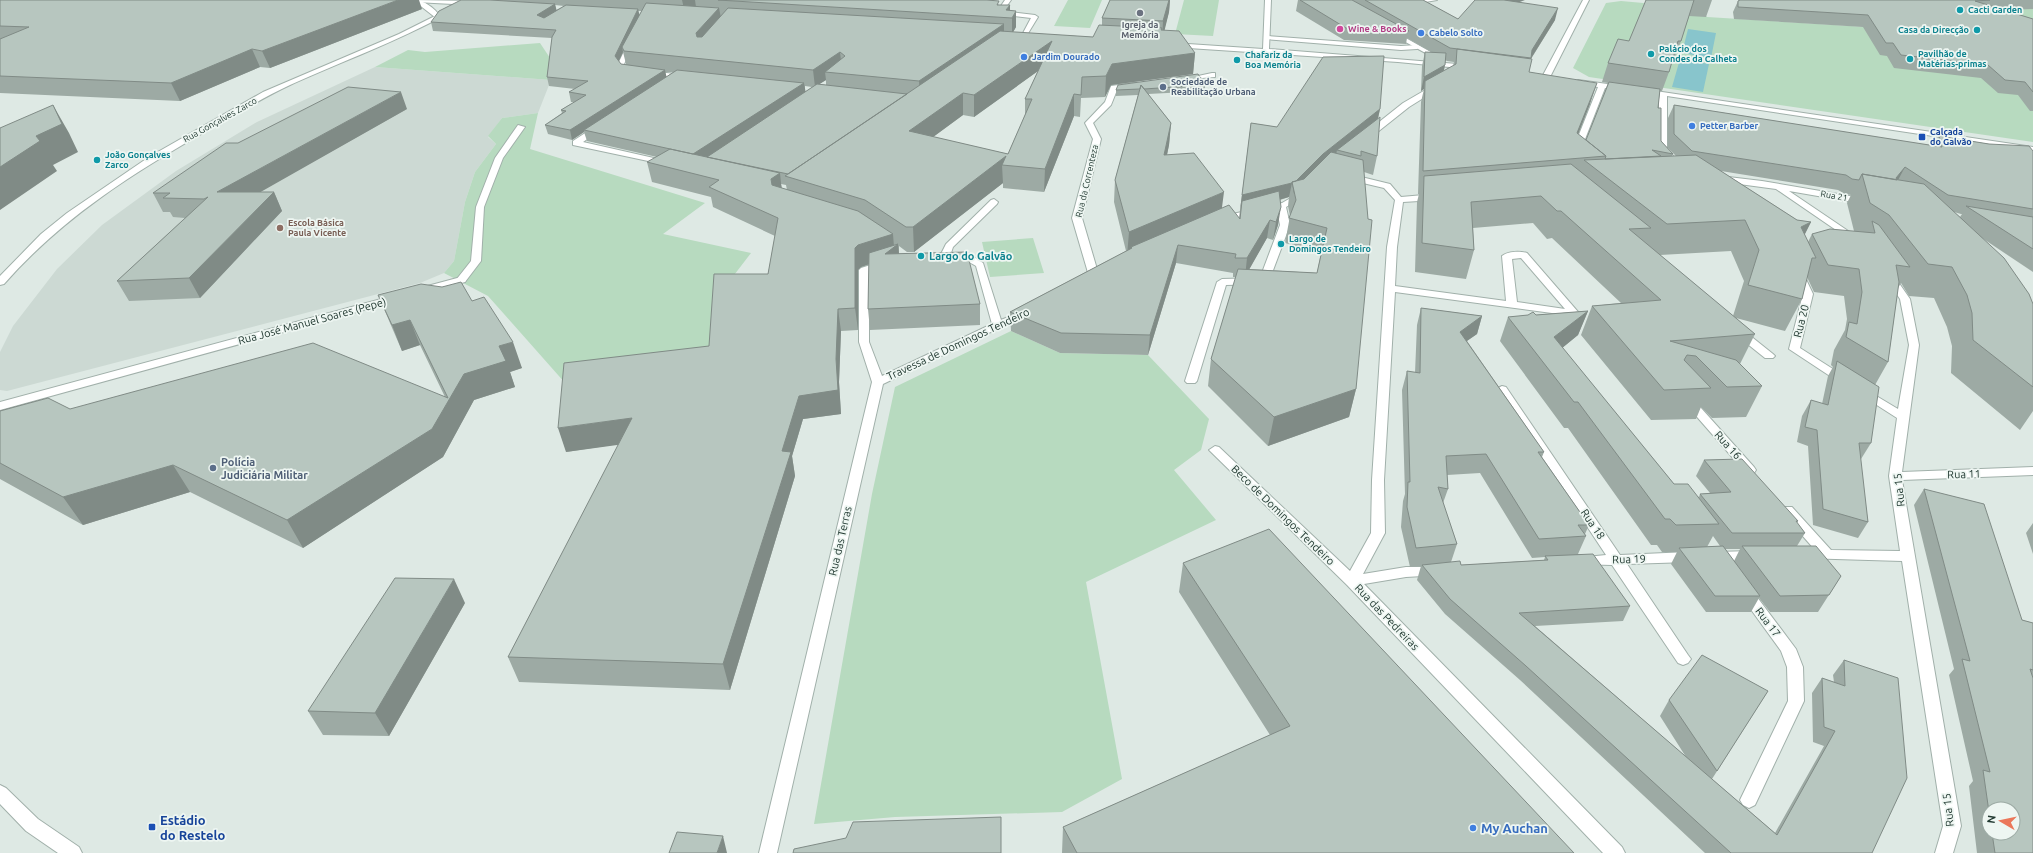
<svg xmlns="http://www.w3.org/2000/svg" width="2033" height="853" font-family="Ubuntu,sans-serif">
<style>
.built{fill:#ccd9d3}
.green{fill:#b7dabf}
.water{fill:#88c5cc}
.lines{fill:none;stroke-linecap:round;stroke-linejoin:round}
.service-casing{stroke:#a1b0aa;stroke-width:2}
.minor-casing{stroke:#a1b0aa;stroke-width:2}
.service{fill:#fff;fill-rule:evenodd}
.minor{fill:#fff;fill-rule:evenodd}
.wall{fill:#9daaa4;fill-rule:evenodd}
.shaded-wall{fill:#808b86}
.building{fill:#b7c6bf;stroke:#808b86;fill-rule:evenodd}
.culture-dot{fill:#0f9aa8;stroke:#eef6f2;stroke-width:1.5}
.worship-dot{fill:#6b7280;stroke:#eef6f2;stroke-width:1.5}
.hotel-dot{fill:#d1479c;stroke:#eef6f2;stroke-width:1.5}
.shop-dot{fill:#3f7fe0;stroke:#eef6f2;stroke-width:1.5}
.service-dot{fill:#5c6f8a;stroke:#eef6f2;stroke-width:1.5}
.transit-dot{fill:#1a4fb4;stroke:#eef6f2;stroke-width:1.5}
.education-dot{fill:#8d6e63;stroke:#eef6f2;stroke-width:1.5}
.labels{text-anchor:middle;stroke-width:3.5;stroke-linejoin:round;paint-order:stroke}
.far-culture-label{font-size:9px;font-weight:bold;fill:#0d838f;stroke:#eef6f2;text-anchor:start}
.far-worship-label{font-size:9px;font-weight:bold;fill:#5b616d;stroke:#eef6f2}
.far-hotel-label{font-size:9px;font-weight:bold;fill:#b23c85;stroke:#eef6f2;text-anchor:start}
.far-shop-label{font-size:9px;font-weight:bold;fill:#366cbe;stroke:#eef6f2;text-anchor:start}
.far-service-label{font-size:9px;font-weight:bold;fill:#4e5e75;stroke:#eef6f2;text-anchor:start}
.far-street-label{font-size:9px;fill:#203830;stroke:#eef6f2}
.far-transit-label{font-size:9px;font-weight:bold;fill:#164399;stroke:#eef6f2;text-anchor:start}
.far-education-label{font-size:9px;font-weight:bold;fill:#785e54;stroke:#eef6f2;text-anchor:start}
.culture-label{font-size:11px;font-weight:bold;fill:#0d838f;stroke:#eef6f2;text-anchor:start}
.street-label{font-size:11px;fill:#203830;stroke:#eef6f2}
.service-label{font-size:11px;font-weight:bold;fill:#4e5e75;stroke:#eef6f2;text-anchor:start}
.near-transit-label{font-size:13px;font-weight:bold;fill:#164399;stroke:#eef6f2;text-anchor:start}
.near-shop-label{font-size:13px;font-weight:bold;fill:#366cbe;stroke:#eef6f2;text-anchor:start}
</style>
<rect width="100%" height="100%" fill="#dee9e4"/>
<path class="built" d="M375 67 551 80 538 113 502 118 488 137 496 144 475 172 465 202 454 261 444 273 420 283 7 391 0 390V352L13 326 57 269 102 225 176 171 257 122Z"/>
<path class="green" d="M1068 0H1102L1090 28 1054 26Z
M1184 0H1219L1213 36 1175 34Z
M2033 0V142L1589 77 1573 68 1606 3 1621 1 1699 8 1707 17 1929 31Z
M540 43 552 61 551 80 375 67 408 50 425 52Z
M538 113 530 149 705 203 663 234 751 253 718 296 714 364 566 384 488 296 444 273 454 261 465 202 475 172 496 144 488 136 502 118Z
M1033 238 1044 273 990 277 982 242Z
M1011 331 1060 353 1148 355 1209 419 1201 450 1174 470 1216 520 1086 582 1122 779 1062 812 895 817 814 824 872 494 895 387Z"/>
<path class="water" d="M1688 29 1716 33 1711 58 1682 53Z
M1680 59 1709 64 1703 92 1672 87Z"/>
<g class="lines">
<defs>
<path id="service" d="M413 0C425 0 434 8 441 17L436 18Z
M1005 0H1011L1001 14H997L996 13Z
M1407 0H1437L1414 4Z
M1267 36 1401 46 1417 45 1420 47 1417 49 1401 50 1265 39V37Z
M1212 73H1215V77L1202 78 1198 76Z
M518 125 525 127 503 158 484 207 481 261 465 282H457L456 280 471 261 476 207 495 158Z
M1739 329 1743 330 1773 354 1775 356 1773 358H1765L1735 334 1734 332Z"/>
<path id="minor" d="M412 0 472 1 475 3 472 5 415 2Z
M1265 0H1271L1269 49 1470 65 1473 67 1470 69 1398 62 1173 47 1170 45 1173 43 1263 49Z
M1583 0H1589L1550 77 1543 79 1542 77Z
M445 11 448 13 447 14C396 42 343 61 290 85 262 98 237 114 210 129 133 173 63 217 4 284L0 285V276L41 234 67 213 149 157 263 92 399 34Z
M1000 11 1035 15 1038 17 1027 35 1011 43 1008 41 1009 40 1023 33 1031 18 998 14V12Z
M1391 32H1395L1445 60 1440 61 1391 34Z
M631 41 634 43 624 64 627 69 686 75 690 77 686 79 623 72 618 64 628 43Z
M1578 80 1622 86 1626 88 1622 90 1605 88 1580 152 1576 154 1572 152 1598 87 1578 84Z
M1133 83H1136V87L1117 90 1111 105 1093 123 1101 139 1082 218 1099 276 1094 279 1089 276 1072 218 1093 139 1085 123 1105 102 1111 86Z
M1434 85 1441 87 1409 107 1370 138H1364V134L1403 103Z
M1642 89 2033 147V151L1667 96V149L1673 156 1669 158 1659 150V95L1642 93Z
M596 126 603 128 583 142 667 161 671 163 667 165 573 145V141Z
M1349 174 1390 184 1401 197 1435 194 1439 197 1435 200 1403 202 1397 247 1395 286 1506 301 1502 256C1508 251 1520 251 1527 253L1579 313 1574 316 1395 292 1384 480 1385 533 1363 574 1406 567H1440L1442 571 1440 575 1406 577 1364 584 1622 847 1625 853H1603L1347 585 1209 450 1215 446 1219 447 1350 571 1371 533 1372 480 1387 247 1395 200 1384 188 1346 179 1345 177ZM1521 258 1565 309 1517 302 1512 259Z
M1720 176 1762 181 1867 199V203L1864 204 1789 191 1860 239 1855 242 1852 241 1776 189 1717 181V177Z
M1301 192 1304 193V197L1286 207 1290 225 1269 281 1264 284 1226 285 1197 381 1195 383H1187L1185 381 1217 282 1222 279 1260 278 1280 225 1277 210 1222 223 1217 220 1228 215 1282 203Z
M994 199 998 202 997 204 953 247 951 253H968L983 263 1001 320 1025 310 1030 313 883 384 777 853H759L872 382 859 342V270L861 268 883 261 888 264 869 272V342L882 376 992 324 976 266C963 258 957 256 945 259L940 256 946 244 991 200Z
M1798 270 1803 273 1813 294 1800 348 1847 378 1849 380 1847 382H1839L1789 349 1803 294 1793 273Z
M1889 272 1892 273 1910 299 1919 345 1902 472 2033 467V475L1902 480 1961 826 1953 853H1935L1943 826 1902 561 1802 558 1800 555 1802 552 1815 550 1780 510 1782 507H1792L1831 550 1900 551 1889 476 1897 418 1858 393 1860 391H1868L1898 409 1909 345 1900 299 1884 275Z
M461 277 465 278 466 280 465 282 424 293 419 290 420 288Z
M396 295 401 298 400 300 0 410V402Z
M1502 386 1506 387 1620 555 1689 552 1694 554 1696 557 1694 560 1689 562 1627 564 1688 655 1691 659 1688 663 1683 665 1678 663 1612 565 1576 564 1574 561 1576 558 1606 555 1496 389Z
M1688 397 1692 398 1754 467 1756 470 1754 473H1746L1684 402 1682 400Z
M1753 551 1758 553 1760 556 1758 559 1753 561 1715 562 1710 560 1708 557 1710 554 1715 552Z
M1746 588 1751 589 1796 649 1803 667 1804 701 1755 805 1749 808 1743 805 1740 800 1788 701 1787 667 1781 651 1739 593 1741 589Z
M0 785 6 788 38 819 79 847 82 853H58L26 831 0 804Z"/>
</defs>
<use href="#service" class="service-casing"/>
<use href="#minor" class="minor-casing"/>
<use href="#service" class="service"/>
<use href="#minor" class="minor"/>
</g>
<path class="wall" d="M0 0 422 9 270 68 260 67 180 101 0 93Z
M461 0H994V1L999 5H1010V11L1016 27 1013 32 1093 37 1102 25V18L1110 0H1170L1169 12 1164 30 1195 53 1193 74 1111 85 1105 97 1081 98 1080 117 1074 116 1044 192 1003 188V183L914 252H907L899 246V254L980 304V325L870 330 868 309 869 264 861 267 858 270V330L841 331 839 382 841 414 803 419 792 456 795 476 730 690 519 682 508 657 619 444 566 452 709 346 768 274 775 236 713 207 711 197 652 182 647 162 657 157 587 141 584 132 572 140 548 134 545 125 562 113 561 110 574 102H571L569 92 575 89 549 86 547 77 552 38 433 31 431 22ZM555 5 564 6 556 10ZM638 11H642L639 15ZM623 52 626 64V65L621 64 618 61ZM1038 71 1025 99V115L1008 154 933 137 963 115 974 117ZM665 72H673L666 77ZM826 80V85L819 84ZM805 86 812 87 805 92ZM781 184 786 185 787 190 782 188Z
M1298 0H1423L1458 19 1525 0 1519 2 1555 20 1531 59 1529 72 1590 104 1578 134 1586 140 1608 83 1602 82 1608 63 1629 41 1646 0H1712L1706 17 1689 16 1681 41 1674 59H1673L1669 72 1662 91H1660L1658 108 1661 141 1673 154 1672 156H1676L1668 148V118L1674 105 1934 146 1939 136 2033 151V272L1982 238 2033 304V411L2020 430 1951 373 1952 346 1947 327 1934 298 1909 296 1901 283 1898 288 1888 362 1875 385 1871 443 1861 459H1860L1868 522 1858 538 1813 525 1808 446 1797 442 1802 416 1811 400 1822 404 1828 376 1833 367 1831 365 1834 350 1845 330 1847 319 1844 296 1814 292 1807 277 1802 299 1785 331 1736 318 1755 334 1740 364 1762 386 1746 417 1712 418 1701 407 1696 419 1651 420 1581 335 1592 306 1621 303 1552 238 1547 239 1533 223 1473 228 1474 250 1466 279 1415 272 1417 202 1419 194H1418L1421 102 1424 89 1421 91 1422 66 1425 52 1433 53 1407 38 1406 44 1344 40 1296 11ZM1445 60 1447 61 1454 62 1453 66 1444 71ZM1721 171 1838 190 1845 194 1851 195 1847 203 1854 231 1812 234 1808 242 1804 235 1811 222 1797 220ZM1954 212 1961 214H1962L1960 217ZM1731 251 1744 281 1733 316 1660 255Z
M1740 0H2033V9L2004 10 2033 19V111H2030L2018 95 1998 93 1981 78 1894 68 1887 56 1880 55 1863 27 1734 19 1733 12 1738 1Z
M1205 85V91L1148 94 1171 123 1169 145 1167 155 1222 208 1239 218 1251 123 1277 127 1380 109 1378 119 1377 156 1373 175 1364 172 1356 389 1349 417 1268 446 1208 386 1211 359 1236 277H1233V273L1176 263 1148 355 1060 353 1011 331 1010 312 1126 251 1114 202 1115 180 1138 95 1116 96V90ZM1289 197 1288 206 1290 216 1285 243 1321 253 1317 273 1249 269 1267 238 1273 240 1278 225 1280 200Z
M407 109 259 192H274L282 211 200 298 129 301 117 281 185 218 173 217 170 212H163L153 193 238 143Z
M378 295 472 301 522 368 510 372 515 387 474 400 443 457 303 548 190 492 83 525 0 479V411L70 409 445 397 420 345 402 351Z
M1421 308 1482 316 1477 334 1467 341 1544 452 1542 457 1589 525 1585 534 1586 536 1578 554 1630 606 1623 621 1535 626 1686 757 1660 716 1669 700 1768 691 1712 779 1775 833 1824 746 1813 742 1812 693 1822 678 1834 682 1833 675 1844 660 1872 853H1705L1520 680 1445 614 1417 580 1421 566 1410 567 1401 527 1403 501 1405 494 1402 390 1407 371 1415 373 1417 325ZM1480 473 1532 558 1545 557 1544 560 1461 565 1451 562 1457 544 1443 503 1448 489 1447 475Z
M1588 311 1578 335 1562 348 1674 484 1699 497 1700 494 1710 493 1696 476 1704 460 1798 521 1797 523 1805 533 1797 546 1841 576 1818 612H1770L1759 598 1751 612H1706L1671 564 1677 552H1662L1657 545H1651L1568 428H1564L1500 341 1508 317ZM1713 536 1720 546 1707 547ZM1725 549H1740L1734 561Z
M1924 489 2022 620 2033 623V853H1977L1969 786 1973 781 1949 675 1954 669 1914 505ZM1989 809 2013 833H1989Z
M2033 523V554L2026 533Z
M1183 563 1574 853H1062L1063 827 1270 735 1179 592Z
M465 603 389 736 323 735 308 711Z"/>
<path class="shaded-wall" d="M398 0H419L422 9 270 68 262 51Z
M682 0H695L696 7 685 13Z
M1169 0H1170L1169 12 1162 41 1163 21Z
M1498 0H1525L1495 11Z
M555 4 557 12 540 24 537 15Z
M1010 5V17L1006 10Z
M719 8 722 23 699 49 696 33Z
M1558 8 1555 20 1530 60 1532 50Z
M638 9 640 17 622 47 623 52 617 65 615 56Z
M1016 11V27L1012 34V18Z
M1004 24V40L920 98 919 81Z
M1052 41V61L974 117V95Z
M252 49 260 67 180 101 171 83Z
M840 52 842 69 825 72 826 80 815 87 813 70Z
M1195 53 1193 74 1111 85 1105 97 1106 76 1112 64Z
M1445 65 1442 79 1425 81 1424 89 1421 91 1424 77Z
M665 70 667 79 584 130V132L572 140 570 130Z
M804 83 806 94 696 165 693 154Z
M1597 83 1590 104 1570 155 1577 133Z
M401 92 407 109 227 211 217 192Z
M963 93V115L910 154 909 131Z
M1074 94V116L1044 192 1045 169Z
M53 105 69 133 78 152 53 165 57 171 0 210V167L36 136Z
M1380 109 1377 122 1337 150 1336 155 1294 194 1292 183 1323 154Z
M1171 123 1169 145 1162 178 1164 155Z
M1006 156 1002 165 1003 183 914 252 913 227Z
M1905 167 1897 182 1896 178Z
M780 173 782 193 772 185 771 179Z
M1292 183 1289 197 1241 210 1242 201 1240 210 1242 195Z
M274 192 282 211 200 298 189 278Z
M1224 192 1221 215 1131 247V255L1127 256 1129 232Z
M1281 207 1278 225 1273 240 1276 222Z
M1270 220 1267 238 1245 277 1247 258Z
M1811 222 1796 252 1801 227Z
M893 234 894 247 898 244 900 264 885 259 861 267 858 270V330L855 308V248L858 245Z
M1178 245 1176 263 1148 355 1150 335Z
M838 309 841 331 839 382 841 414 803 419 792 456 795 476 730 690 723 664 782 451 799 396Z
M1588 311 1578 335 1545 362 1554 337Z
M1482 316 1477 334 1455 349 1460 332Z
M410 320 420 345 402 351 392 325Z
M513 342 522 368 510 372 515 387 474 400 443 457 303 548 287 520 432 429 464 374 499 346Z
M1356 389 1349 417 1268 446 1274 417Z
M632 418 639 442 566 452 558 428Z
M173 465 190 492 83 525 63 497Z
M454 579 465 603 389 736 375 713Z
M723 836 727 853H717Z"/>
<path class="building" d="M0 0H398L262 51 252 49 171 83 0 76V39L29 27 0 26Z
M461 0H490L555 4 537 15 544 18 566 5 638 9 615 56 621 64 665 70 570 130 545 125 566 111 561 110 586 95 569 92 588 81 547 77 552 37 556 30 431 22 439 11Z
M718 0H987L999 1 997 5H1010L1006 10 1016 11 1012 18Z
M1110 0H1169L1163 21 1102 18Z
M1300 0H1352L1409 31 1346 28Z
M1365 0H1423L1458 19 1475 0H1504L1558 8 1532 50 1531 58 1450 48Z
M1646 0H1694L1681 41H1678L1669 72 1608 63 1618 39 1629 41Z
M1740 0H1990L1975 1 2033 19V92L2025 82 2005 80 1988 65 1901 55 1893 43H1886L1868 15 1738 7V1Z
M646 3 719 8 696 33 697 37H702L728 8 1004 24 919 81 825 72 845 56 840 52 813 70 624 51 622 47Z
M1099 25 1162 28 1161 30 1179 31 1195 53 1112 64 1106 76 1082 77 1081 95 1074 94 1045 169 1002 165 1006 156 913 227H906L865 200 785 176 1000 31 1093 37ZM1052 41 1025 99H1032L1008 154 909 131 963 93 974 95Z
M1457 49 1532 59 1529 72 1597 83 1577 133 1606 156 1423 171 1425 81 1456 64Z
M1425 52 1446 53 1445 65 1424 77Z
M1384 56 1380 109 1323 154 1296 181 1292 182V183L1242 195 1251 123 1277 127 1323 57Z
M677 70 804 83 693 154 584 130Z
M1198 74 1205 85 1144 89 1141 85 1140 89 1116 90 1118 85Z
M1609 82 1660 89 1658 108H1661V141L1673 154 1652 150 1661 156 1605 159 1606 156 1586 140Z
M817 84 907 94 788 174 707 157Z
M1141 85 1171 123 1164 155 1194 153 1224 192 1129 232 1115 180Z
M348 87 401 92 217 192H274L189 278 117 281 208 197 204 199 163 198 170 193H153L226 143H238Z
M53 105 62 124 36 136 40 141 0 167V128Z
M1674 105 1942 147 1939 136 1989 144 2029 146 2033 151V209L1948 195 1905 167 1896 178 1897 180 1862 174 1859 180 1852 179 1846 175 1692 151 1674 134Z
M1380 117 1377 156 1361 151V156L1337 150Z
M670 149 780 173 771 179 772 185 858 211 893 234 858 245 855 248V308L838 309 836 359 838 390 799 396 782 451 791 452 723 664 508 657 632 418 558 428 564 363 709 346 714 274H768L778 218 709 187 719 180 647 162Z
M1331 152 1363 160 1368 219 1372 220 1356 389 1274 417 1211 359 1238 269 1317 273 1327 228 1289 218 1296 200 1292 182 1304 179Z
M1696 155 1797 220 1811 222 1801 227 1816 258H1812L1802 299 1748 285 1759 250 1745 220 1667 224 1584 160Z
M1571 164 1651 228 1629 229 1755 334 1670 341 1736 360 1762 386 1727 387 1696 356 1687 355 1684 360 1711 388 1664 390 1592 306 1661 300 1561 211H1557L1541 196 1471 202 1474 250 1422 243 1424 176Z
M1862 174 1924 184 2004 258 2029 294 2033 304V387L1973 340 1972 313 1967 295 1952 267 1928 264 1889 215 1870 203Z
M1279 191 1281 207 1276 222 1270 220 1247 258H1235L1236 254 1178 245 1150 335 1061 333 1010 312 1132 248 1131 247 1229 205 1240 219 1242 201Z
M1966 206 2033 217V249Z
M1872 221 1879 225 1910 267 1896 265 1899 282 1888 362 1846 337 1849 322 1857 324 1862 292 1859 269 1828 265 1812 234 1830 229 1875 233Z
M898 244 885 254 967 252 980 304 868 309 869 253Z
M461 282 472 301 484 297 513 342 499 346 506 361 464 374 432 429 287 520 173 465 63 497 0 463V411L48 398 70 409 313 343 448 398 410 320 392 325 378 295 421 284 442 287Z
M1421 308 1482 316 1460 332 1544 452H1538L1589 525H1578L1586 536 1539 539 1486 454 1446 456 1448 489 1438 487 1457 544 1416 548 1407 507 1408 482H1410L1407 371 1420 373Z
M1588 311 1554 337 1674 484H1688L1719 524 1676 525 1670 519H1665L1578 402H1574L1508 317 1528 315 1533 312 1536 315Z
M1837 361 1879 387 1871 443H1859L1868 522 1823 509 1817 430 1805 427 1811 400 1828 405Z
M1742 459 1798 521H1796L1805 533H1732L1700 494 1731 492 1704 460Z
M1924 489 1984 504 2022 620 2033 623V670L2030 669 2033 678V853H1995L1992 833H2013V809H1989V812L1983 770 1990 772 1962 659 1970 661Z
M1269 529 1574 853H1077L1063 827 1290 726 1183 563Z
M1723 546 1760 596H1715L1679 548Z
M1742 546H1816L1841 576 1829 595 1780 596Z
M1593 554 1630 606 1519 613 1777 835 1835 731 1824 727 1822 678 1845 686 1844 660 1898 678 1907 778 1872 853H1731L1526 666 1450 599 1422 565 1460 561 1461 565 1548 560 1545 556Z
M395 578 454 579 375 713 308 711Z
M1702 655 1768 691 1717 771 1669 700Z
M1001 817V853H793L794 849 846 838 853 822Z
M677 832 723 836 717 853H669Z"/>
<g class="culture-dot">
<circle cx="1960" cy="10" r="4"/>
<circle cx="1977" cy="30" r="4"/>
<circle cx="1651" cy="54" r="4"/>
<circle cx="1910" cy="59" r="4"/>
<circle cx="1237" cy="60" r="4"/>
<circle cx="97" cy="160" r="4"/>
<circle cx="1281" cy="244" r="4"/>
<circle cx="921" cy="256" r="4"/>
</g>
<circle class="worship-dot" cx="1140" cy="13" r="4"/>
<circle class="hotel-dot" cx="1340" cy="29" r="4"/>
<g class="shop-dot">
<circle cx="1421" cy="33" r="4"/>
<circle cx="1024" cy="57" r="4"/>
<circle cx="1692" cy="126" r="4"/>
<circle cx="1473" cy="828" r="4"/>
</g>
<g class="service-dot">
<circle cx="1163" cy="87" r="4"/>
<circle cx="213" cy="468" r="4"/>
</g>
<g class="transit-dot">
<rect x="1918" y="133" width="8" height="8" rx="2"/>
<rect x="148" y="823" width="8" height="8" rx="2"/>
</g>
<circle class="education-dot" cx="280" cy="228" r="4"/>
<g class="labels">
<g class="far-culture-label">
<text x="1968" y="13">Cacti Garden</text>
<text x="1969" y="33" text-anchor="end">Casa da Direcção</text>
<text x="1659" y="52">Palácio dos<tspan x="1659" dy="10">Condes da Calheta</tspan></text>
<text x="1918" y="57">Pavilhão de<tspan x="1918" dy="10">Matérias-primas</tspan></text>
<text x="1245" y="58">Chafariz da<tspan x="1245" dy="10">Boa Memória</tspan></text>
<text x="105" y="158">João Gonçalves<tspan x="105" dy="10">Zarco</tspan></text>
<text x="1289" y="242">Largo de<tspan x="1289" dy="10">Domingos Tendeiro</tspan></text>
</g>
<g class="far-worship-label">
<text x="1140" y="28">Igreja da<tspan x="1140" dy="10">Memória</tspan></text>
</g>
<g class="far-hotel-label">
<text x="1348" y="32">Wine &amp; Books</text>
</g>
<g class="far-shop-label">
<text x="1429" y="36">Cabelo Solto</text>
<text x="1032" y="60">Jardim Dourado</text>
<text x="1700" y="129">Petter Barber</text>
</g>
<g class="far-service-label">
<text x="1171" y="85">Sociedade de<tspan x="1171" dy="10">Reabilitação Urbana</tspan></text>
</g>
<g class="far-street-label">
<text transform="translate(220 120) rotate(-29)" y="3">Rua Gonçalves Zarco</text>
<text transform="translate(1087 181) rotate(-77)" y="3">Rua da Correnteza</text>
<text transform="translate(1834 196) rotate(10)" y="3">Rua 21</text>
</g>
<g class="far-transit-label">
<text x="1930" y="135">Calçada<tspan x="1930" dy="10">do Galvão</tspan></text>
</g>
<g class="far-education-label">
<text x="288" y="226">Escola Básica<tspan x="288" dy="10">Paula Vicente</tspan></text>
</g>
<g class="culture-label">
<text x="929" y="260">Largo do Galvão</text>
</g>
<g class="street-label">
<text transform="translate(312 321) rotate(-15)" y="4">Rua José Manuel Soares (Pepe)</text>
<text transform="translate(1801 321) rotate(-76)" y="4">Rua 20</text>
<text transform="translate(958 344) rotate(-25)" y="4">Travessa de Domingos Tendeiro</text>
<text transform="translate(1728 445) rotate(48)" y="4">Rua 16</text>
<text transform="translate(1964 474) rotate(-2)" y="4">Rua 11</text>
<text transform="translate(1899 490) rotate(-96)" y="4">Rua 15</text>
<text transform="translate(1283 515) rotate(44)" y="4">Beco de Domingos Tendeiro</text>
<text transform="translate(1593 524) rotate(56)" y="4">Rua 18</text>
<text transform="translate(840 541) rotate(-77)" y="4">Rua das Terras</text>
<text transform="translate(1629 559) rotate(-2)" y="4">Rua 19</text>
<text transform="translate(1387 617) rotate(46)" y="4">Rua das Pedreiras</text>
<text transform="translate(1768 622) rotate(53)" y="4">Rua 17</text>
<text transform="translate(1948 810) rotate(-96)" y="4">Rua 15</text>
</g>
<g class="service-label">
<text x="221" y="466">Polícia<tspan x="221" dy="13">Judiciária Militar</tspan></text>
</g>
<g class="near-transit-label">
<text x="160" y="825">Estádio<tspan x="160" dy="15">do Restelo</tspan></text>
</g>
<g class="near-shop-label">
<text x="1481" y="833">My Auchan</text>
</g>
</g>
<g transform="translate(2001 821) rotate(279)"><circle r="19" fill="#eef6f2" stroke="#9caaa4"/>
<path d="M0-3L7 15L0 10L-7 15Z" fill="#eb775a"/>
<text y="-6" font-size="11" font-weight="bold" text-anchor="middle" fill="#203830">N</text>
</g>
</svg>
